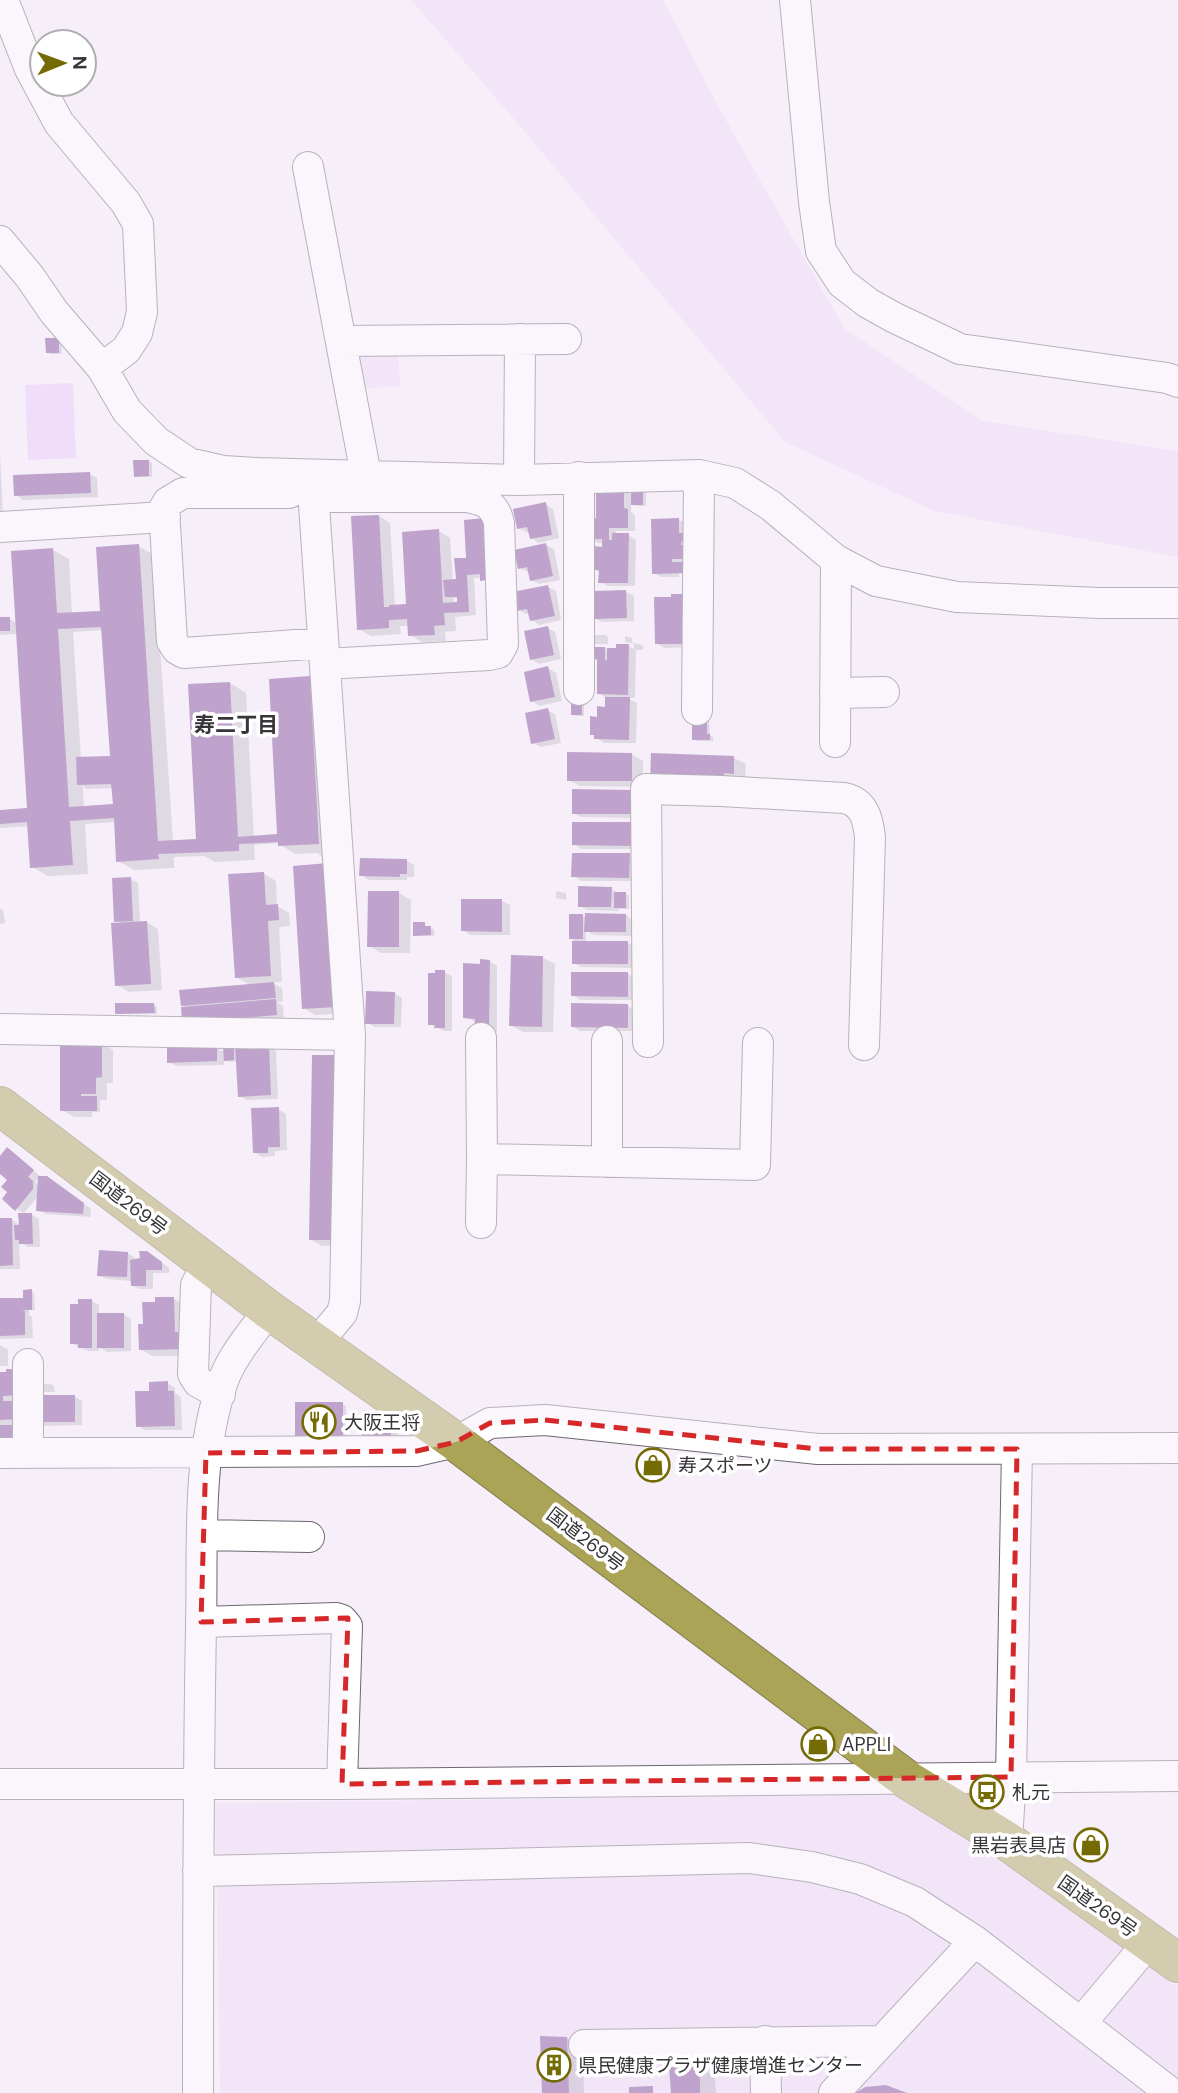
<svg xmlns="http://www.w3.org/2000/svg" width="1178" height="2093" font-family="'DM Sans','Noto Sans JP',sans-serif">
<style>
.green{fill:#eddaf7}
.water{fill:#e9c8fa}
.shadow{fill:#0003;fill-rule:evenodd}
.building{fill:#7c4894;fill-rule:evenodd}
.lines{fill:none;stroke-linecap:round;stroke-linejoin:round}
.minor-casing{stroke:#6d6771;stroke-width:32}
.highway-casing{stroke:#827c4b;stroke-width:40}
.minor{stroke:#fff;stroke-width:30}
.highway{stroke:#aba355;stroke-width:38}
.marked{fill:none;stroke:#d62828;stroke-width:5;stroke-dasharray:14 9;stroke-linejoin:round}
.labels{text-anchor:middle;stroke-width:7;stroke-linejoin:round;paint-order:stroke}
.street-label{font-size:19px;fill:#373539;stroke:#fff}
.poi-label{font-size:19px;fill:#373539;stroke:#fff;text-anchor:start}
.neighbourhood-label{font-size:21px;font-weight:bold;fill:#373539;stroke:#fff}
</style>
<rect width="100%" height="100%" fill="#f6effa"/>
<path class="green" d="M411 0H663L722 113 844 328 983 421 1178 451V557L934 511 785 442 508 112Z
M398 348 400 387 359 388 353 350Z
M903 1794 1178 1986V2093H220L215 1803Z"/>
<path class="water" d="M73 383 76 458 28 460 25 385Z"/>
<path class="shadow" d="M58 340 61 341 62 354H51L48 352Z
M0 451 3 519H0Z
M149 461 152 463V477H139L136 476Z
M90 474 97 478 98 497 23 500 16 495Z
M623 490 633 495 642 490 646 492V506H636L631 503V512L635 515V531H616V535H628L636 540 635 586H608L600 582V573L594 569 604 548V543H598L590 538 598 520Z
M545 504 553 509 559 538 539 543 531 538 530 532H526L519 528Z
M379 516 390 523 395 606 408 605 439 531 450 538 453 581 458 583 456 560 504 566 490 584 482 578H474L476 615 455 617 456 631 445 632 446 641 422 642 410 635 409 626H400L401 634 371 636 359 629ZM454 598H459V604H454Z
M679 520 686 524 687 574H679V577H661L654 573Z
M546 545 554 549 560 580 539 584 531 580 529 572 519 568Z
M138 546 154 555 173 842 196 841 230 683 246 693 254 838 277 836 310 678 326 688 331 856 323 858 318 853 296 854 280 845V843L254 845 255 860 215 862 204 856 174 857V868L134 870 118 861 116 822 85 824 88 874 48 876 32 867 29 826 0 828V812H29L18 634 0 635V619H9L17 623 53 550 69 559 72 614 99 613ZM103 630 112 759H81L73 632ZM83 786 86 789 113 788 115 808H84Z
M548 587 556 591 561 620 539 625 532 620 530 613 526 614 518 610Z
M626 592 634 596V621L602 622 594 618Z
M673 598 690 647 664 648 656 643Z
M548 628 555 632 561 659 539 664 531 659Z
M590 635H605L608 637V644H594Z
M625 636 632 638V643L643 645V650H636L635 698H628L637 703 636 743H604L592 734 598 718 606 708V698L599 693V660H593L605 648 608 650 628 646 634 649V644L625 642Z
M548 668 556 673 562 701 539 706 532 701Z
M584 697V716H576L573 714Z
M547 710 555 714 561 743 541 747 533 743Z
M706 717 709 719 710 735 713 737V741H697L694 739Z
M631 754 643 761V787L580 786 568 780Z
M734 758 746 764 745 779 652 782Z
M630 791 638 796V818L581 817 573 813Z
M631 824 638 828V849H581L574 844Z
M629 855 637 860V881H581L573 876Z
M407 861 414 865V877H407V880H369L361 875Z
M339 872 348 1013 315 1015 303 1008Z
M264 874 276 881 277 906 289 913 290 926 279 927 282 982H271L282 988 283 1001 277 1002 283 1006 284 1018 191 1026 188 1008 182 1005 252 986 236 977Z
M131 879 138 883 140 923 146 922 158 929 162 990 129 992 117 985 122 924 116 920Z
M611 889 620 894 629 895V909H619L618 911 587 910 580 906Z
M556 891 566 893V900L556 898Z
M399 893 411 900 410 953H381L369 946Z
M463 900 502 901 510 905V935H470L463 930Z
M0 909 3 910 5 923 0 924Z
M626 915 633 920V936L594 935 586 931V943H628L635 947V968L581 967 574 963V940L571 938 583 916 586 918Z
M424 924 427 928 434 929V936H418L415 935Z
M543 958 555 964 553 1032H523L511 1025Z
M489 961 497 966V1032H484L476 1022 465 1017 482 965Z
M444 972 452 976V1031H444L430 1024 436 975Z
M628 974 635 978V1000H580L573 995Z
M394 993 402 998 401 1027H375L367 1023Z
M154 1005 157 1007V1014H120L117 1013Z
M628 1006 635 1010V1031H580L572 1026Z
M101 1043 113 1050V1083H107V1100H100V1112H92V1117H74L62 1110Z
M268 1046 276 1051 278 1099 247 1100 239 1096 238 1061 229 1062 224 1059V1065L177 1066 169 1062 216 1048 226 1053 233 1049 237 1051Z
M314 1057 344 1246H322L310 1239Z
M278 1109 286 1114 287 1150 275 1151V1156L262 1157 254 1152Z
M15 1154 40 1176 35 1182 39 1186 55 1183 91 1209 90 1217 46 1214 38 1210 39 1195 24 1213 16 1209 10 1192V1180L0 1171V1158Z
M32 1215 39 1219 40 1247H28L19 1242 20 1269H0V1220L11 1219 20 1225Z
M127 1253 135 1258V1261L155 1257 169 1268V1273H153V1289H140L132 1285V1281L107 1279 99 1275Z
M31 1291 34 1293 35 1310H29V1315L32 1317 33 1338 0 1339V1300H22Z
M174 1299 186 1306V1356H152L140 1349 144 1325 157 1304Z
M91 1301 99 1305V1314H123L131 1319V1351L107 1352 99 1347V1351H88L71 1343Z
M0 1345 8 1350V1366H0Z
M0 1374H8L30 1425 0 1426Z
M167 1383 175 1388V1393L181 1397 182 1430H145L138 1426 151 1393Z
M37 1384H51L54 1386 55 1392H41Z
M74 1396 82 1401V1425L44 1426 37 1421Z
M342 1404 346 1406V1442L300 1443Z
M374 1417 398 1433V1446Z
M567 2038 583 2048 584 2093H544Z
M699 2067 715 2076 716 2093H673Z"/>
<path class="building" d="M45 338H59V353H46Z
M133 460H149V476L134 477Z
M90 472 91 493 14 496 13 475Z
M596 488H624V508L628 509V528H609V540H612V533H629L628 583H598L599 570H593V546L602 547V539H588L589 518H596Z
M631 488H643V505H631Z
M546 502 552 535 530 539 527 527 517 529 513 509Z
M379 515 384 607H389V605L406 604 402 532 439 529 443 603 457 602V597H445L443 580 456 579 454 558H466L464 520 484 518 493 579 480 581V574L467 575 469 612 444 613 445 625 434 626 435 635 408 636 407 619 389 620V628L357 630 351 516Z
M679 518V533H687V541L681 542V545H686V559H672V562H684V573L652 574 651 519Z
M546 543 553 576 530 581 527 567 518 569 514 550Z
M139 544 158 841 196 839 188 684 230 682 238 837 277 834 269 679 310 676 319 844 278 846V842L239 844V851L158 854 159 859 116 862 114 818 70 821 73 865 30 868 27 822 0 824V810L27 808 11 551 53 548 57 613 100 611 96 547ZM101 627 110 756 76 757 77 785 111 784 113 804 69 807 58 629Z
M548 585 555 616 530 621 527 609 516 611 512 592Z
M626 590 627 618 593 619 592 591Z
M671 594H685L687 632H683V644H655L654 597H671Z
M0 617H10V631H0Z
M548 626 554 655 530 660 524 631Z
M616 644H629L628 695 597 694V659H588V647H605V660H607V648H616Z
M548 666 555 697 530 702 524 672Z
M571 693 582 694V715H571Z
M605 697H630L629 740 594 739V735H590V716L597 717V706L605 707Z
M548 708 555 739 531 744 525 713Z
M707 715V734H710V740H692V716Z
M567 752 632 753V781H567Z
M651 753 734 756V774L724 773V778L650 783Z
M572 789 631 790V814H572Z
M572 822H631V846L572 845Z
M572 853H630L629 878 571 877Z
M360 858 407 859V874H400V877L359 876Z
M328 863 337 1007 302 1009 293 866Z
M264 872 266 905 278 904 279 920 268 921 271 976 235 978 228 874Z
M131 877 133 921 114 922 112 878Z
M578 886 612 887 611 907H578Z
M368 891H399V947H367Z
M614 892H626V908H614Z
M461 899H502V932L461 931Z
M585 913 626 914V932H584Z
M569 914H583V939H569Z
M147 921 151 984 115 986 111 923Z
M413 922H425V926H431V935L413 936Z
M572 941H628V964H572Z
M511 955 543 956 542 1027 509 1026Z
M480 959 490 960 489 1029H474L475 1019 463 1018V963L480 964Z
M435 970H445V1028H434L435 1025H428V973H435Z
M571 972H628V997L571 996Z
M274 982 276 998 181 1006 179 990Z
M366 991 395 992 394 1024H365Z
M276 999 277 1015 182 1023 181 1007Z
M115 1003H154L155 1013 115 1014Z
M571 1003 628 1004V1028L571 1027Z
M60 1041H102V1077L96 1078V1094H81V1096H97V1111H60Z
M269 1045 271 1095 238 1097 235 1046Z
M217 1046V1061L167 1063V1048Z
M223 1047H234V1060L224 1061Z
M312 1055H336L333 1240H309Z
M279 1107 280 1147H268V1153H253L251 1108Z
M7 1147 34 1170 28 1177 33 1181V1189L15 1211 2 1199 7 1192 1 1187 7 1180 0 1174V1156Z
M38 1176H47L84 1203 83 1214 36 1211Z
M18 1213H32L33 1244H19V1240H15L14 1225H19Z
M0 1218H12L13 1265 0 1266Z
M99 1250 128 1252 127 1277 97 1276Z
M139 1251H147L162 1262V1270H146V1286H131L130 1260 140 1258Z
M32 1289V1310H22L25 1311V1335L0 1336V1298H23V1290Z
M155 1297H174L175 1332H188V1349L139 1350 138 1324H143L142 1302H155Z
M78 1299H92V1348H78V1344H70V1304H78Z
M97 1313H124V1348H97Z
M6 1369H19L22 1395 3 1396V1401H19V1419L0 1420V1372H6Z
M168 1381V1391H174L175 1426 136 1427 135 1391H149V1382Z
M35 1395H75V1422H35Z
M295 1402H343V1441L295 1442Z
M366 1410 391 1427V1443H362V1411Z
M0 1425H23V1441H0Z
M540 2036 567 2037 569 2093H542Z
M700 2065V2093H671L669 2067Z
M886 2085 907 2093H855L865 2087Z
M653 2086V2093H629V2087Z"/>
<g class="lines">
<defs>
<path id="minor" d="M3 0 30 69 59 123 126 203 138 224 142 312 137 333 126 350 102 368
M795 0 814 202 821 251 842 283 868 303 893 317 960 349 1167 378 1178 382
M308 167 366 475
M0 241 30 277 54 312 102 368 127 411 156 441 189 463 224 471 257 473 519 480 699 475 735 483 770 505 836 560 876 581 957 597 1100 603H1178
M341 341 566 339
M312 475 350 1035 345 1301 342 1313 317 1343
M579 477V690
M519 480 520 339
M289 493H183L168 502 164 509 172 641 177 649 184 653 323 643
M313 497H466C484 500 495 504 499 523L503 644 498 653 489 655 325 664
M0 527 165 517
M835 693 884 692
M697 710 699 475
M835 742 836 560
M0 1029 350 1035
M481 1038 482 1159 755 1165 758 1043
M648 1042 646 789 721 791 844 798C864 802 868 819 870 837L864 1045
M607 1162V1041
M481 1223 482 1159
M208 1264 196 1285 193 1374 198 1382 220 1394
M0 1453 417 1451 456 1442 490 1423 545 1420 818 1449 1178 1448
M28 1453V1364
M202 1535 309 1537
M201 1622 336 1618 342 1620 347 1626 342 1784
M0 1784H342L1178 1776
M1007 1841 1011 1777 1017 1449
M198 1871 749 1858 812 1867 860 1879 915 1902 975 1941 1171 2093
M1081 2023 1149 1942
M765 2041 766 2093
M584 2045 882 2041
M198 2093C198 1938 198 1783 201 1627 203 1546 196 1458 223 1381 233 1354 253 1332 269 1310
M834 2093 975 1941"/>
<path id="highway" d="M0 1106 269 1310 456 1442 906 1779 1007 1841 1178 1963"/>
</defs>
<use href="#minor" class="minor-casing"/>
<use href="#highway" class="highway-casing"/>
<use href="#minor" class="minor"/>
<use href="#highway" class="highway"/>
</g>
<path d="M0 0H1178V2093H0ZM545 1420 818 1449H1017L1011 1777 342 1784 348 1618 201 1622 206 1453 417 1451 456 1442 490 1423Z" fill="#f6effa" fill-opacity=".55" fill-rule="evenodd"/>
<path class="marked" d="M545 1420 818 1449H1017L1011 1777 342 1784 348 1618 201 1622 206 1453 417 1451 456 1442 490 1423Z"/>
<defs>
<symbol id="restaurant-ring" viewBox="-11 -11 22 22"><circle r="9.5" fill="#fff" stroke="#746b04" stroke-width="1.5"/><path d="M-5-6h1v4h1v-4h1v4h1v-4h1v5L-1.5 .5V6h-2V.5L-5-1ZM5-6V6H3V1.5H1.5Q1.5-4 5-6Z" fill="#746b04"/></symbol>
<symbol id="shop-ring" viewBox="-11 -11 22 22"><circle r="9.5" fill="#fff" stroke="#746b04" stroke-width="1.5"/><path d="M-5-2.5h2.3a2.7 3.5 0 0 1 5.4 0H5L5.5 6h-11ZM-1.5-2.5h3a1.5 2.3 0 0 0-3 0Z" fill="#746b04"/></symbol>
<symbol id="bus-ring" viewBox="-11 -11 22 22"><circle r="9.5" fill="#fff" stroke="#746b04" stroke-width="1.5"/><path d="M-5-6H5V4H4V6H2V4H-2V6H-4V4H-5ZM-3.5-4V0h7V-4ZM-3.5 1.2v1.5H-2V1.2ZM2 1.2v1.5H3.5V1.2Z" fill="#746b04"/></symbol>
<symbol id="building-ring" viewBox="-11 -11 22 22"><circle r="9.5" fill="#fff" stroke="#746b04" stroke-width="1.5"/><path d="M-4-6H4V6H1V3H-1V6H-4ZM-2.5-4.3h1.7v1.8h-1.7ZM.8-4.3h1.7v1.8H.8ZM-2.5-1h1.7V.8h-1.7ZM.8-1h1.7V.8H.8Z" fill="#746b04"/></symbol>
</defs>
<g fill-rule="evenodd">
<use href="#restaurant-ring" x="300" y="1403" width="38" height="38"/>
<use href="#shop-ring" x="634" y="1446" width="38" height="38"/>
<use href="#shop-ring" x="799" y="1725" width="38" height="38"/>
<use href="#bus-ring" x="968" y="1773" width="38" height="38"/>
<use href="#shop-ring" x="1072" y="1826" width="38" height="38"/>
<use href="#building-ring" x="535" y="2046" width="38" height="38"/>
</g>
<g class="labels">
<g class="street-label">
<text transform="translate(129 1203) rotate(37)" y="7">国道269号</text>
<text transform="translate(586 1539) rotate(37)" y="7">国道269号</text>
<text transform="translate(1098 1906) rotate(35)" y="7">国道269号</text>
</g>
<g class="poi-label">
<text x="344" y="1429">大阪王将</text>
<text x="678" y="1472">寿スポーツ</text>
<text x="842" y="1751">APPLI</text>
<text x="1012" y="1799">札元</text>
<text x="1066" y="1852" text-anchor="end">黒岩表具店</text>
<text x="578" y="2072">県民健康プラザ健康増進センター</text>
</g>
<g class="neighbourhood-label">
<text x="236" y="732">寿二丁目</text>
</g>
</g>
<g transform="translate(63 63) rotate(89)"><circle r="33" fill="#ffffff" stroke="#afaeb0" stroke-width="2"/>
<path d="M0-5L12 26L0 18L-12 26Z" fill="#746b04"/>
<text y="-10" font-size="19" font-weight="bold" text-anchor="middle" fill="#373539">N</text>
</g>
</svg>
